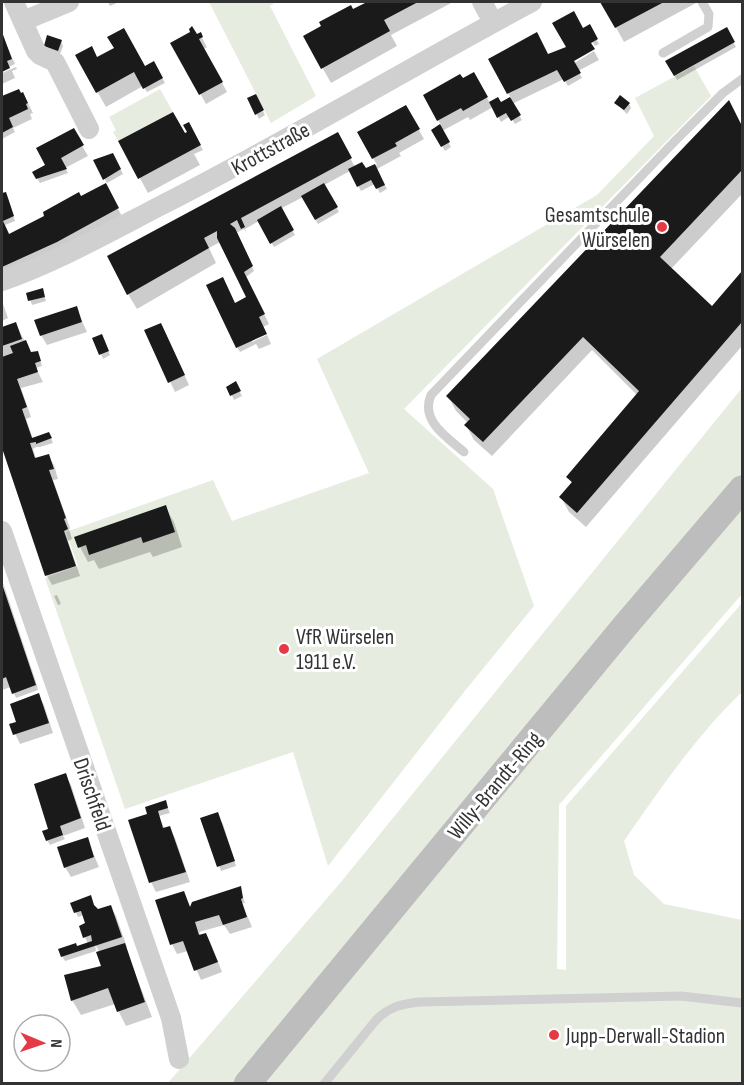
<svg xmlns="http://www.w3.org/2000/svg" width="744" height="1085" font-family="'Sofia Sans Condensed',sans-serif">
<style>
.green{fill:#e6ecdf}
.shadow{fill:#0003}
.building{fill:#1a1a1a}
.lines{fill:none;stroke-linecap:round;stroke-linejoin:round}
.lane{stroke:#d0d0d0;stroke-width:9}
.street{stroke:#d0d0d0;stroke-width:20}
.secondary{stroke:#bdbdbd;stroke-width:27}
.poi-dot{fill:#e63946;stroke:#fff;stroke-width:2}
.labels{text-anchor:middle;stroke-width:6;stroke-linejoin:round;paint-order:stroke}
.street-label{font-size:22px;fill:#333;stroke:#fff}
.poi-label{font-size:22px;fill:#333;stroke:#fff;text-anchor:start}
</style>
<rect width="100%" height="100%" fill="#fff"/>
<path class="green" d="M209 2H276L270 6 316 96 271 123Z
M694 66 711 96 404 409 493 489 534 606 464 692 328 866 293 752 125 809 45 578 78 566 66 532 213 480 232 521 369 473 317 359 597 195 654 136 635 98Z
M160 89 173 112 118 141 113 132 116 130 109 117Z
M742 388V594L559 805 557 969 566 970V806L742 603V692C696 736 660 789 624 841L634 875 664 904 742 920V1083L167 1084 341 882Z"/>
<path class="shadow" d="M108 2H119L110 6Z
M370 2H453L391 35 397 46 331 83 305 37Z
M602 2H695L696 3 624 42Z
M589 26 599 44 595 46 585 29Z
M726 29 736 47 677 80 667 62Z
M200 34 207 47 204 49 227 92 206 104 172 43Z
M2 35 15 64 2 70Z
M61 41 63 46 60 54 48 50 45 46Z
M594 51 599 60 578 71 582 78 568 86 564 79 512 104 522 120 515 124 510 116 501 122 493 107 470 120 468 117 442 131 451 147 445 151 433 130 441 125 425 96 473 74 490 103 500 105 511 98 490 60 548 55 573 60V64Z
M77 56 145 68 154 63 165 83 147 92 143 86 106 107Z
M16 67 17 69 12 71 15 78 2 84V73Z
M19 91 28 103 33 113 30 114 32 119 13 128 15 132 2 139V98Z
M255 96 265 115 259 119 249 99Z
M616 103 629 104 631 108 627 114Z
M406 107 424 139 399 153 401 156 377 169 387 189 380 193 375 184 361 191 350 171 324 185 339 212 318 224 303 197 280 209 295 235 274 247 259 221 245 229 246 232 244 229 236 233 254 271 246 277 269 324 263 327 252 339V342L267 335 271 344 259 349 256 344 240 352 237 347 234 304 248 298 220 242 209 248 216 263 137 309 128 294 337 134 355 167 365 170 377 165 359 133Z
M737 117 742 127V194L671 269 712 308 742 273V346L586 527 569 512 561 497 572 484 568 477 637 395 592 350 492 456 474 440 466 425 468 423 456 411 448 396Z
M188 124 203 150 194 154 200 165 148 193 120 142 184 135 189 132Z
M73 130 88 156 65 168 68 173 40 183 34 173 47 166Z
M113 154 123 174 107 183 95 161Z
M105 185 123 218 2 284V195L5 194 8 198 15 221 5 225 10 236Z
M28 294 44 295 46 301 32 305Z
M2 301 8 318 2 321Z
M76 308 87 332 47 345 41 335Z
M16 324 31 354 39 357 42 366 36 368 43 382 21 388 31 417 26 419 33 439 51 438 53 443 40 447H36L33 449 36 459 48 456 54 465 58 479 53 480 70 528 69 529 72 539 68 541 80 576 52 585 47 576 2 443V370H4L2 364V328Z
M146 331 166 334 189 385 175 392Z
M104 340 110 355 103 359 101 354Z
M235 383 242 396 234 400 228 387Z
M165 507 174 522 182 547 153 557 150 552 99 569 94 560 88 562 80 547Z
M2 580 37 685 38 690 16 698 11 687 2 690Z
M57 595 61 604 58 605 54 596Z
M38 695 44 705 53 733 20 744 11 725 18 722Z
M65 775 71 785 85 828 63 836 65 839 50 845 47 840Z
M165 802 170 813 159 816 165 830 169 828 175 838 190 882 156 892 151 882 149 815Z
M217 814 223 824 236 866 221 871 202 819Z
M87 839 99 867 71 877 65 867Z
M240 888 245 903H242L252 927 230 934 224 925 199 932 201 936 206 934 211 944 222 972 201 980 188 951 177 954 172 944 183 893 191 908Z
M72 903 95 908 98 910 110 906 116 916 127 947H125L152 1017 126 1026 115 1004 81 1015 72 1000 102 967 100 953 95 944 96 951 65 961 62 956 77 947 88 944 85 937 87 924 84 915 78 917Z"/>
<path class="building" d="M367 2H418L384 20 390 31 321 69 303 36 321 26 319 22 351 5 353 9Z
M600 2H664L615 28Z
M574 11 583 28 590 24 598 39 591 43 595 49 574 61 581 73 564 82 557 70 507 94 488 59 537 32 548 54 566 47 552 23Z
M192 26 197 34 201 32 203 37 199 39 223 82 199 95 170 43 190 32 189 29Z
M727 27 735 42 674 76 665 61Z
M124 28 145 66 154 61 163 78 143 89 134 72 96 93 75 55 92 46 97 57 114 48 107 37Z
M2 32 12 59 7 61 10 68 2 72Z
M47 35 62 40 58 51 44 46Z
M474 72 488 97 463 111 461 108 437 121 423 95 460 74 463 78Z
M19 89 21 93 23 92 28 103 26 104 28 109 9 118 13 127 2 133V96Z
M256 94 264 110 255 115 247 98Z
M620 95 630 103 624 110 614 103Z
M498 97 501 102 510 97 521 115 511 121 506 113 497 118 489 102Z
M729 100 742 126V170L660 257 712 306 742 271V322L577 513 559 497 572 482 566 477 639 391 583 337 483 442 464 425 470 419 446 396Z
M406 105 420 129 395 143 397 146 372 159 357 132Z
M173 112 185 133 187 132 183 125 189 122 201 145 138 179 118 141Z
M440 124 450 142 441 147 431 130Z
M74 128 84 145 61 158 67 169 36 179 32 172 45 165 36 148Z
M338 132 352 158 241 218 245 227 241 229 237 220 230 224 235 228 253 266 244 272 265 314 259 317 267 334 236 348 206 285 223 277 235 303 246 297 217 238V231L204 238 209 248 127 295 107 256Z
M113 153 121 169 103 180 93 160Z
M362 162 366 168 375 164 385 185 376 189 371 180 357 187 348 169Z
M106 183 119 208 57 242 2 267V193L6 192 14 216 3 221 9 234 44 216 43 212 79 192 81 196Z
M324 183 338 207 315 220 301 196Z
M281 206 294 230 270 244 257 220Z
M43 288 45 297 28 301 26 293Z
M77 306 82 322 40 336 34 320Z
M16 322 22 339 2 346V327Z
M161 323 185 375 168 383 144 330Z
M102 334 109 351 99 355 92 338Z
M26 340 31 352 38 351 41 361 35 363 38 372 17 379 27 407 22 409 32 438 49 432 52 438 36 444V442L30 443 35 458 49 454 54 469 49 470 66 518 64 519 68 529 64 531 76 566 45 576 2 448V357L13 353 10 346Z
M236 381 241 391 230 396 226 387Z
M166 505 175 532 143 543 141 537 89 555 86 545 78 548 74 537Z
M2 584 36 685 12 694 6 677 2 679Z
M39 693 49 723 13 735 9 724 16 722 10 704Z
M66 773 81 818 60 826 63 835 46 841 42 831 48 829 34 784Z
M166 800 168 808 158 811 163 828 170 826 186 872 149 883 128 820 147 814 145 807Z
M218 812 235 861 217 867 200 818Z
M88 837 94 857 64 868 57 847Z
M241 886 243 898 241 899 247 917 223 925 219 915 195 922 199 935 206 933 218 962 194 971 183 941 170 945 155 900 184 891 190 907 192 902Z
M91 895 94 905 98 909 111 905 122 937 61 957 58 949 76 943 77 946 92 941 91 935 83 938 79 926 85 923 81 911 74 913 70 903Z
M125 943 145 1002 117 1012 108 988 71 1001 64 975 101 966 96 952Z"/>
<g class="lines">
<path class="lane" d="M663 53 708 27 709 14 702 2
M464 452C447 437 420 421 431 395L674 142 723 93 742 79
M324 1084 376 1020C389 1007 401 1004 419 1002L681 996 742 1003"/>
<path class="street" d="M14 2 36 51 40 55 55 62 89 129
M482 2 493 22
M23 21 69 2
M2 281C56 262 106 234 158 207 285 143 406 69 532 2
M2 531 171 1018 179 1059"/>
<path class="secondary" d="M247 1084 625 626 742 489"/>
</g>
<g class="poi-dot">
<circle cx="662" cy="227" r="6"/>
<circle cx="284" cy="649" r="6"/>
<circle cx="554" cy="1035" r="6"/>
</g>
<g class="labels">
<g class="street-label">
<text transform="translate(270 148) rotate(-29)" y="8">Krottstraße</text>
<text transform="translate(494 785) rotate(-50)" y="8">Willy-Brandt-Ring</text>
<text transform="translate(93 794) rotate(71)" y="8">Drischfeld</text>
</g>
<g class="poi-label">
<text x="650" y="222" text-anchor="end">Gesamtschule<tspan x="650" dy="25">Würselen</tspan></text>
<text x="296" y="644">VfR Würselen<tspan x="296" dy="25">1911 e.V.</tspan></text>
<text x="566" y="1043">Jupp-Derwall-Stadion</text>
</g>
</g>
<rect width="744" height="1085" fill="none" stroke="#333333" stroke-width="6"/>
<g transform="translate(42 1043) rotate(92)"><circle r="28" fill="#ffffff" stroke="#adadad" stroke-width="1.5"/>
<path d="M0-4.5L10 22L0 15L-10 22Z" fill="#e63946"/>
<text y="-9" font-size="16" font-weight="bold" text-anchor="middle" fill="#333333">N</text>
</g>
</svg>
